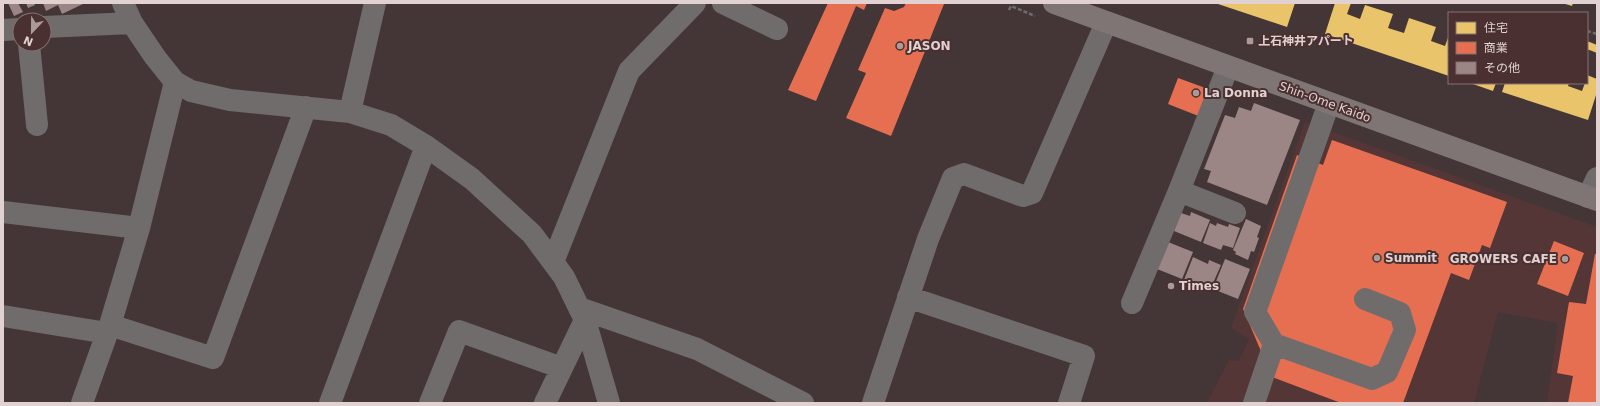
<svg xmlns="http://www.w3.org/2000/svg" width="1600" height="406" font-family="'DejaVu Sans','Noto Sans JP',sans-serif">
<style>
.built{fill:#553637}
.homes{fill:#e9c46a}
.shops{fill:#e76f51}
.building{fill:#9b8585}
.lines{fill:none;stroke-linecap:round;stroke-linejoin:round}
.path{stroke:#726b6b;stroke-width:2.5;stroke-dasharray:4 2;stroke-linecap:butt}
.minor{stroke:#716c6c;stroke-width:22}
.major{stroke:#7e7574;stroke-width:22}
.poi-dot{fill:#aa9b9a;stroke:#4a3030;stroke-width:1.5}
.labels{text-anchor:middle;stroke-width:4;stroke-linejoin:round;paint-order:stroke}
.poi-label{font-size:12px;font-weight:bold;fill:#e1d1d0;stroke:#4a3030;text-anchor:start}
.street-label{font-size:12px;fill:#e1d1d0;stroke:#4a3030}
</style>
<rect width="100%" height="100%" fill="#443636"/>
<path class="built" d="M1305 122 1597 227V403H1547L1558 323 1498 312 1474 403H1207L1229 360 1239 361 1249 339 1231 328Z"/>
<path class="homes" d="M1215 3H1295L1287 27Z
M1335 3H1351L1347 14 1360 19 1365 5 1393 14 1388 28 1404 33 1409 18 1436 27 1431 41 1445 46 1449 35V76L1325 34Z
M1562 3H1573L1572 6Z
M1587 41 1597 45V53L1587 49Z
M1587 75 1597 79V92L1588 120 1502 92 1505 83H1569L1568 86 1582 91 1585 83H1587Z
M1470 83H1496L1493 91Z"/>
<path class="shops" d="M828 3H867L864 10 856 6 816 101 788 90Z
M906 3 944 4 891 136 846 118 866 73 858 70 885 8 894 11 904 7Z
M1178 78 1211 90 1201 117 1168 104Z
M1332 140 1507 202 1490 248 1482 245 1469 280 1451 273 1403 403H1341L1272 377 1243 309 1297 155 1323 165Z
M1554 241 1584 253 1568 296 1537 284Z
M1595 254H1597V403H1568L1573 376 1557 373 1569 302 1586 304Z"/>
<path class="building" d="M8 3H18L23 12 14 16Z
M26 3H34L35 5 28 8Z
M43 3H85L62 14 58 5 46 11Z
M1254 103 1300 120 1267 205 1207 182 1211 171 1204 169 1225 115 1235 118 1239 107 1251 111Z
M1191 212 1210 220 1201 242 1174 231 1181 213 1190 216Z
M1246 219 1261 226 1257 237 1259 238 1254 252 1251 251 1248 260 1235 254 1236 252 1233 250Z
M1210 223 1216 226 1217 223 1228 227 1229 224 1240 228 1233 248 1223 245 1221 250 1203 243Z
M1168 242 1193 252 1182 279 1157 269Z
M1193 257 1208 264 1209 260 1221 265 1210 290 1184 280Z
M1225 259 1250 269 1238 299 1213 289Z"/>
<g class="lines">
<path class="path" d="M1009 10 1011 6 1035 16
M1587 31 1597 34"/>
<path class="minor" d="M123 3 132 23 155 57 175 82 191 91 230 100 350 112 391 125 426 146 472 179 532 234 564 277 585 320 609 403
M723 3 777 29
M44 27 132 23
M3 30 20 29
M29 44 37 125
M1329 103 1255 312 1274 344 1372 379 1387 372 1405 330 1400 313 1365 299
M350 112 375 3
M1179 191 1235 213
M1588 197 1597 178
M3 212 139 228
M553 262 629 71 695 3
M908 297 1084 356 1069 403
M1132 303 1179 191 1228 67
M579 308 697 349 803 403
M3 316 107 333
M110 325 213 358 306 107
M82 403 110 325 139 228 175 82
M330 403 426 146
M430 403 459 331 562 368
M545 403 585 320
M873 403 928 239 953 178 964 174 1023 196 1032 193 1106 23
M1254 403 1274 344"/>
<path class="major" d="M1054 3 1597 200"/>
</g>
<g class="poi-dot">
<rect x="1246" y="37" width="8" height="8" rx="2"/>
<circle cx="900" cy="46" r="4"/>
<circle cx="1196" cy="93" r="4"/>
<circle cx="1377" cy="258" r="4"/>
<circle cx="1565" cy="259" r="4"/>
<circle cx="1171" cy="286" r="4"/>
</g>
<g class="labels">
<g class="poi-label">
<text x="1258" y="45">上石神井アパート</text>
<text x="908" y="50">JASON</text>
<text x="1204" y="97">La Donna</text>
<text x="1385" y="262">Summit</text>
<text x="1557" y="263" text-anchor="end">GROWERS CAFE</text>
<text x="1179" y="290">Times</text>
</g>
<g class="street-label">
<text transform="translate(1325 102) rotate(20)" y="4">Shin-Ome Kaido</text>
</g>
</g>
<rect width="1600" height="406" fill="none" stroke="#e1d1d0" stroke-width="8"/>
<rect x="1448" y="12" width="140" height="72" fill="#4a3030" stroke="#867070"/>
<rect x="1456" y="22" width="20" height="12" fill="#e9c46a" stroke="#867070"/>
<text x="1484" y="32" font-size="12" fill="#e1d1d0">住宅</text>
<rect x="1456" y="42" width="20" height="12" fill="#e76f51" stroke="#867070"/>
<text x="1484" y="52" font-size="12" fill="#e1d1d0">商業</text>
<rect x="1456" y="62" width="20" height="12" fill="#9b8585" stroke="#867070"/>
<text x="1484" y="72" font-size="12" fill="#e1d1d0">その他</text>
<g transform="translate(32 32) rotate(202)"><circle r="19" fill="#4a3030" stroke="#867070"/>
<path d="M0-3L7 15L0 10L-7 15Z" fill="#aa9b9a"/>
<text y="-6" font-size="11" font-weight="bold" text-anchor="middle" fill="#e1d1d0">N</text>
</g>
</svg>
